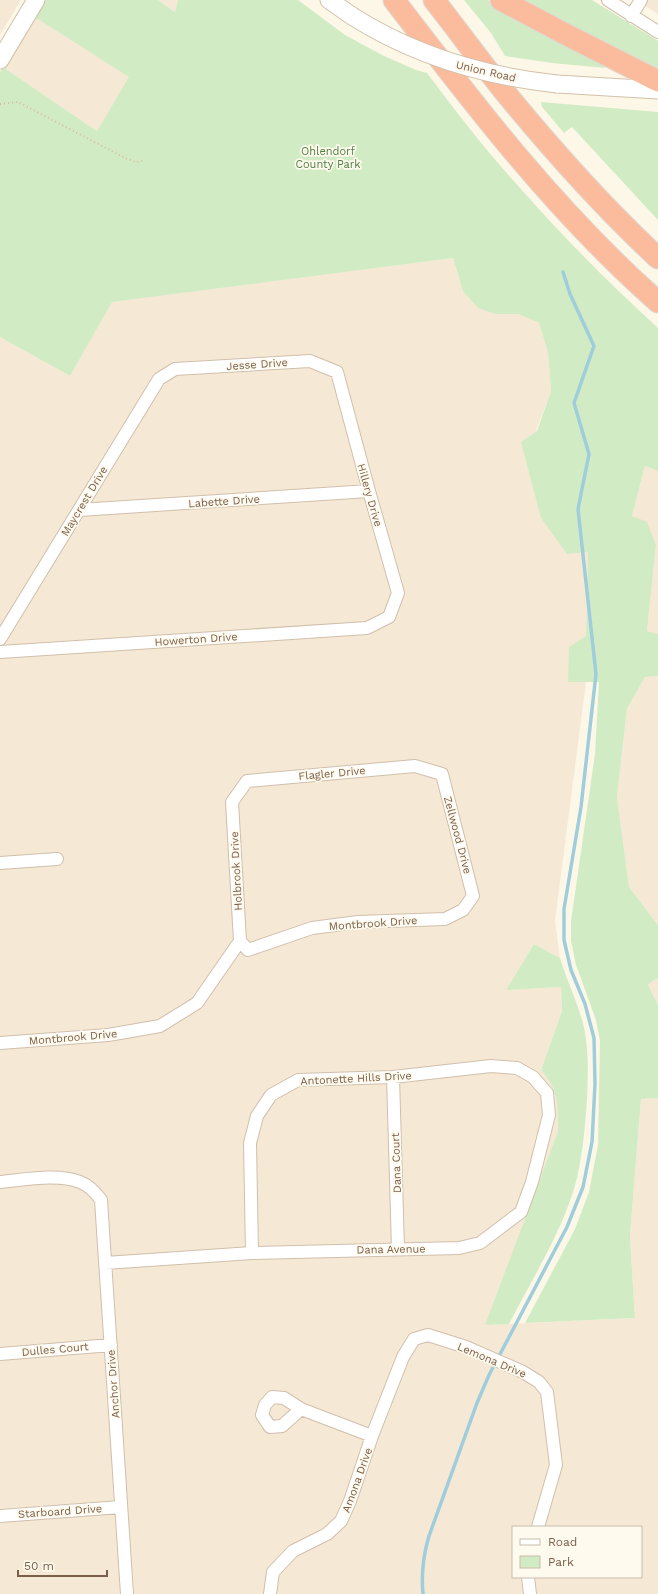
<svg xmlns="http://www.w3.org/2000/svg" width="658" height="1594" font-family="'Work Sans',sans-serif">
<style>
.residential{fill:#f5e9d5;fill-rule:evenodd}
.green{fill:#d1ecc4}
.lines{fill:none;stroke-linecap:round;stroke-linejoin:round}
.stream{stroke:#a0cddb;stroke-width:3.5}
.street-casing{stroke:#d0bfac;stroke-width:14}
.secondary-casing{stroke:#d3c0a9;stroke-width:19}
.highway-casing{stroke:#dfd8d4;stroke-width:23}
.path{stroke:#dabba0;stroke-width:2;stroke-dasharray:1 3;stroke-linecap:butt}
.street{stroke:#fff;stroke-width:12}
.secondary{stroke:#fff;stroke-width:17}
.highway{stroke:#fabc9c;stroke-width:21}
.secondary-bridge-casing{stroke:#d3c0a9;stroke-width:19;stroke-linecap:butt}
.secondary-bridge{stroke:#fff;stroke-width:17}
.labels{text-anchor:middle;stroke-width:3.5;stroke-linejoin:round;paint-order:stroke}
.street-label{font-size:11px;fill:#795e4a;stroke:#fffaee}
.park-label{font-size:11px;fill:#4e7f41;stroke:#fffaee}
</style>
<rect width="100%" height="100%" fill="#fdf7e7"/>
<path class="residential" d="M0 0H21L0 35Z
M158 0H178L175 12Z
M636 0H658V14Z
M33 16 130 77 97 131 3 67Z
M453 258 463 291 495 314H518L539 323 548 353 551 391 536 431 588 552 586 636 568 682H586L555 921 560 958 534 944 506 990 561 987 562 1011 541 1070 550 1081 558 1100V1131L486 1325 635 1318 630 1236 641 1099 658 1098V1594H0V337L70 376 111 302ZM513 1527H641V1577H513Z
M645 466 658 471V634L647 631 656 545 632 516Z
M658 676V925L629 887 617 797 627 709 645 677Z
M656 979H658V1005L648 985Z"/>
<path class="green" d="M43 0H158L175 12 178 0H298L345 35 384 56 416 70 427 73C457 113 487 152 521 189 564 238 610 284 658 328V471L645 466 632 516 647 522 656 545 647 631 658 634V676L645 677 627 709 617 797 629 887 658 925V979H656L648 985 658 1005V1098L641 1099 630 1236 635 1318 525 1323 575 1229 589 1192 598 1145 600 1041 596 1020 576 965 571 941V921L595 754 599 682H568L569 647 586 636 588 552 567 554 541 518 521 442 537 431 551 391 548 353 539 323 518 314H495L478 308 463 291 453 258 112 302 70 376 0 337V72L3 67 97 131 129 77 33 16Z
M464 0H488L512 16 600 60 605 68 552 63 505 56 491 33Z
M516 0H592L658 41V68Z
M541 102 658 112V220L572 127 564 133 542 107Z
M534 944 560 958C567 981 578 1003 584 1027 589 1051 588 1076 587 1100 585 1126 583 1152 577 1178 565 1227 532 1279 509 1324L485 1325 558 1131C558 1105 559 1091 541 1070L562 1011 561 987 506 990Z"/>
<g class="lines">
<path class="stream" d="M423 1594C421 1573 423 1556 429 1536L477 1403 489 1375 567 1227 583 1187 592 1142 595 1084 594 1038 585 1004 571 970 564 940V909L581 807 596 674 578 509 589 454 574 403 594 346 570 294 563 272"/>
<defs>
<path id="street" d="M608 0 658 32
M631 16 641 0
M79 510 369 491
M0 639 159 379 175 369 310 361 337 372 369 491 398 593 389 617 367 628 0 652
M0 863 57 859
M0 1043 108 1035 160 1026 197 1003 240 941 248 950 312 928 358 922 445 919 463 910 473 896 442 774 415 766 247 781 232 802 240 941
M393 1077 398 1249
M0 1182C24 1180 57 1173 80 1182 88 1185 96 1193 101 1200L127 1594
M105 1263 252 1253 459 1248 480 1243 521 1212 532 1182 549 1115 547 1093 533 1077 517 1068 491 1066 393 1077 298 1080 271 1095 257 1116 250 1143 252 1253
M0 1354 111 1345
M301 1409 282 1426 270 1427 262 1415 265 1405 272 1397 284 1398 301 1409 372 1436
M0 1516 121 1507
M528 1577 530 1594
M270 1594 273 1572 293 1551 327 1534 341 1521 350 1501 372 1436 403 1357 414 1339 428 1335 466 1347 523 1372 539 1382 547 1392 556 1465 538 1527"/>
<path id="secondary" d="M329 0 352 16
M0 60 36 0
M557 84 658 90"/>
<path id="highway" d="M394 0C475 106 557 213 658 302
M434 0C459 32 483 65 508 96 555 153 604 208 658 258
M501 0 569 36 658 81"/>
</defs>
<use href="#street" class="street-casing"/>
<use href="#secondary" class="secondary-casing"/>
<use href="#highway" class="highway-casing"/>
<path class="path" d="M0 104 18 102 125 158 136 162 144 160"/>
<use href="#street" class="street"/>
<use href="#secondary" class="secondary"/>
<use href="#highway" class="highway"/>
<defs>
<path id="secondary-bridge" d="M352 16C415 56 483 76 557 84"/>
</defs>
<use href="#secondary-bridge" class="secondary-bridge-casing"/>
<use href="#secondary-bridge" class="secondary-bridge"/>
</g>
<g class="labels">
<g class="street-label">
<text transform="translate(486 71) rotate(13)" y="4">Union Road</text>
<text transform="translate(257 364) rotate(-4)" y="4">Jesse Drive</text>
<text transform="translate(370 495) rotate(74)" y="4">Hillery Drive</text>
<text transform="translate(84 501) rotate(-59)" y="4">Maycrest Drive</text>
<text transform="translate(224 501) rotate(-4)" y="4">Labette Drive</text>
<text transform="translate(196 639) rotate(-4)" y="4">Howerton Drive</text>
<text transform="translate(332 773) rotate(-5)" y="4">Flagler Drive</text>
<text transform="translate(458 835) rotate(75)" y="4">Zellwood Drive</text>
<text transform="translate(236 871) rotate(-93)" y="4">Holbrook Drive</text>
<text transform="translate(373 923) rotate(-4)" y="4">Montbrook Drive</text>
<text transform="translate(73 1037) rotate(-5)" y="4">Montbrook Drive</text>
<text transform="translate(356 1078) rotate(-3)" y="4">Antonette Hills Drive</text>
<text transform="translate(396 1163) rotate(-92)" y="4">Dana Court</text>
<text transform="translate(391 1249) rotate(-1)" y="4">Dana Avenue</text>
<text transform="translate(55 1349) rotate(-5)" y="4">Dulles Court</text>
<text transform="translate(492 1360) rotate(23)" y="4">Lemona Drive</text>
<text transform="translate(113 1384) rotate(-94)" y="4">Anchor Drive</text>
<text transform="translate(357 1480) rotate(-70)" y="4">Amona Drive</text>
<text transform="translate(60 1511) rotate(-4)" y="4">Starboard Drive</text>
</g>
<g class="park-label">
<text x="328" y="155">Ohlendorf<tspan x="328" dy="13">County Park</tspan></text>
</g>
</g>
<rect x="512" y="1526" width="130" height="52" fill="#fffaee" stroke="#c9bcac"/>
<rect x="520" y="1539" width="20" height="6" fill="#ffffff" stroke="#c9bcac"/>
<text x="548" y="1546" font-size="12" fill="#795e4a">Road</text>
<rect x="520" y="1556" width="20" height="12" fill="#d1ecc4" stroke="#c9bcac"/>
<text x="548" y="1566" font-size="12" fill="#795e4a">Park</text>
<path d="M18 1570v6h89v-6" fill="none" stroke="#795e4a" stroke-width="2"/>
<text x="24" y="1570" font-size="12" fill="#795e4a" stroke="#fffaee" stroke-width="3" paint-order="stroke">50 m</text>
</svg>
